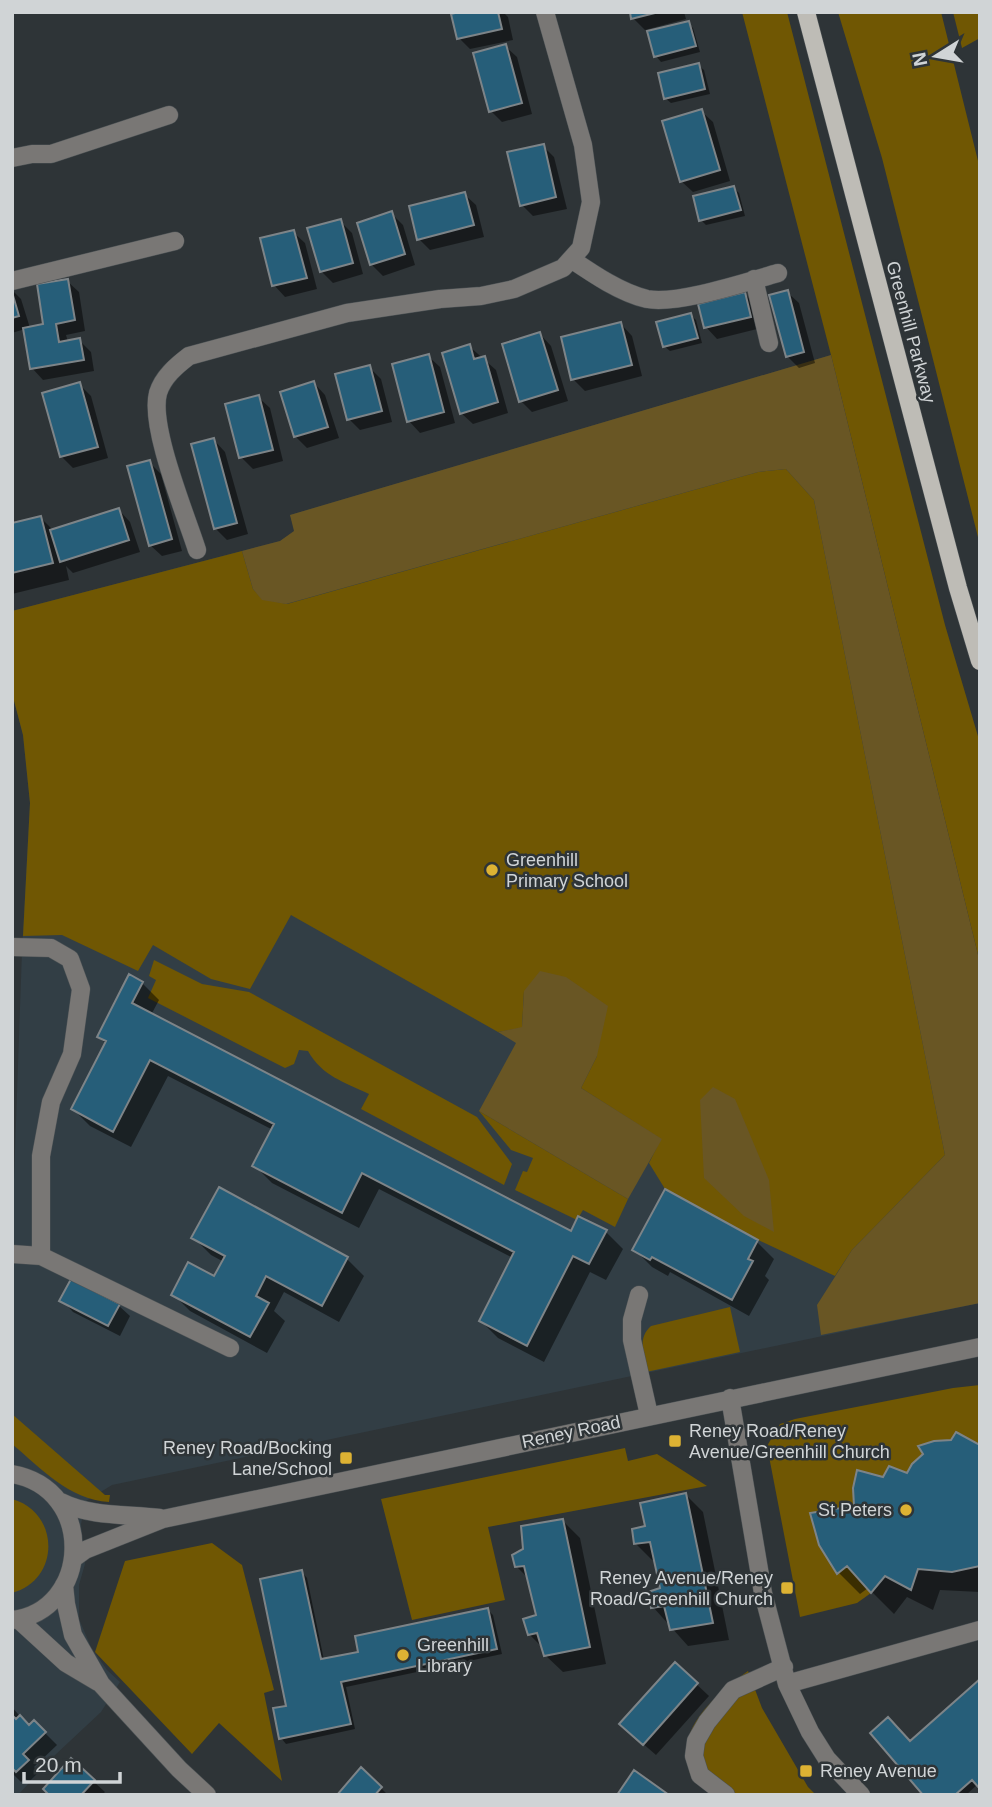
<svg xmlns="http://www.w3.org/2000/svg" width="992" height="1807" font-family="Arial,sans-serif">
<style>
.built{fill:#323e45}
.green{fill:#705703}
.forest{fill:#695624}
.shadow{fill:#0007}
.building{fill:#265e79;stroke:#7d8488;stroke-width:2}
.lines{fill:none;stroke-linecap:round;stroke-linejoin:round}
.minor-casing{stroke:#4b5154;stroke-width:19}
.major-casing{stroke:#4b5154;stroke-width:19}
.minor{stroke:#797775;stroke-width:18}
.major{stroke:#bebcb6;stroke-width:18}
.poi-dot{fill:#ddb233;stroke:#2e3437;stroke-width:2.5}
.labels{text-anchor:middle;stroke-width:5;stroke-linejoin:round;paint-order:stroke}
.street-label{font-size:18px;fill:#d0d4d6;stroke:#2e3437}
.poi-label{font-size:18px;fill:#d0d4d6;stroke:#2e3437;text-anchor:start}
</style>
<rect width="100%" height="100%" fill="#2e3437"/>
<path class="built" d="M831 355 886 583 980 1303 112 1485 86 1501 81 1524 85 1564 79 1585V1619L91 1647 107 1670 120 1682 101 1712 54 1756 18 1795H12V1236L22 951 30 803 23 735 12 693V611L280 541 295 531 290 515Z"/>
<path class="green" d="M742 12H787L945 625 980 743V963L831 355Z
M838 12H941L980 169V545L882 158Z
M953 12H980V38L962 48Z
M786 469 814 500 945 1155 852 1250 835 1276 758 1240 665 1189 649 1163 661 1139 581 1088 597 1056 524 991 522 1028 498 1032 291 915 250 989 211 979 153 945 138 971 62 935 23 936 30 803 23 735 12 693V611L242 551 253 589 262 599 287 604 758 472Z
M154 960 202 984 249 992 477 1117 512 1164 504 1185 361 1109 369 1094C344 1082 322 1076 308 1051L299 1050 294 1064 285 1068 148 998 156 980 149 976Z
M479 1111 628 1199 615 1227 583 1210 577 1220 515 1190 523 1171 527 1172 533 1158 511 1150Z
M730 1307 740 1352 646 1372C644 1355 637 1338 651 1326Z
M980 1385V1445L956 1432 951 1440 918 1446 923 1454 912 1464 907 1473 889 1466 883 1477 857 1470 853 1488 854 1506 810 1513 819 1545 837 1573 847 1566 871 1593 857 1603 800 1617 767 1446 780 1424 795 1419 953 1388Z
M12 1414 105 1495H110L109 1502C68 1499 42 1469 12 1444Z
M625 1448 628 1461 657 1454 707 1486 488 1527 505 1600 412 1620 381 1499Z
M12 1499C60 1512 61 1580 12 1593Z
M212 1543 242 1565 274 1690 264 1693 282 1781 219 1723 192 1754 95 1652 125 1561Z
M748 1671 762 1708 808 1787 816 1795H717L690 1774C689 1767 686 1759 686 1752 687 1718 723 1689 748 1671Z"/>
<path class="forest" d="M831 355 980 963V1303L821 1335 817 1305 852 1250 945 1155 814 500 786 469 758 472 286 604 262 600 253 589 242 551 280 541 294 531 290 515Z
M540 971 566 977 608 1006 597 1056 581 1088 662 1139 628 1199 479 1111 516 1043 498 1032 522 1027 524 991Z
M713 1087 735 1099 769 1180 774 1232 744 1216 704 1178 700 1100Z"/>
<path class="shadow" d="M467 12H503L508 17 513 40 470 49 459 38Z
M631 12H684L686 19 645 30 633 18Z
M688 23 693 28 700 52 661 62 656 56Z
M505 46 517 57 532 114 502 122 491 111Z
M698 65 704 70 710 94 671 103 665 98Z
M701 111 713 122 730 181 693 192 681 181Z
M543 146 554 157 567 209 533 216 522 205Z
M734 188 739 193 745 216 706 225 701 220Z
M464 194 476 205 484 237 430 250 419 239Z
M391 213 403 225 415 265 383 276 371 264Z
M340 221 352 233 363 274 333 283 321 271Z
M293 232 305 243 317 289 285 297 274 285Z
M67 281 79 292 85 331 66 335 68 342 79 340 91 352 94 371 43 380 32 368 25 329 12 333V290L21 299 30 328 45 325Z
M787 292 799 303 815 363 799 368 787 356Z
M745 294 756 306 761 328 717 339 706 327Z
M691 315 696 320 702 343 670 351 664 346Z
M621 324 632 336 642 376 585 391 573 379Z
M540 334 551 346 568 401 532 412 521 401Z
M469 346 496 370 508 413 473 424 461 413Z
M428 356 440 367 455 423 420 433 409 421Z
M369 367 381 379 392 422 360 430 349 419Z
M314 383 325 395 339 438 307 448 295 436Z
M79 384 91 396 108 458 73 468 61 456Z
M258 397 270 408 283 461 253 469 241 457Z
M214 440 225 452 248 534 227 540 215 528Z
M149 462 161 474 182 551 162 556 150 545Z
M119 510 130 522 140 552 73 573 66 566 69 580 12 594V535L41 518 54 531Z
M142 983 159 1000 151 1015 571 1233 606 1232 623 1249 606 1280 590 1272 544 1362 498 1338 481 1321 513 1258 379 1189 359 1228 272 1183 255 1166 273 1130 168 1076 131 1147 90 1126 73 1109 106 1044 99 1037Z
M220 1189 347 1259 364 1276 339 1322 284 1292 274 1311 285 1321 267 1353 190 1311 173 1294 215 1278 224 1262 211 1255 194 1238Z
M666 1192 757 1242 774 1259 765 1276 769 1280 749 1316 670 1272 668 1276 652 1267 635 1250Z
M62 1300 118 1305 130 1316 120 1336 73 1312Z
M980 1447V1592L940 1590 933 1610 907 1597 894 1614 868 1588 860 1594 838 1572 856 1508 884 1479 908 1475Z
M686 1495 703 1512 729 1640 688 1646 653 1607 662 1589 656 1560H652L635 1543 648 1527Z
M563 1521 580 1538 606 1664 563 1672 545 1655 543 1648 529 1634 538 1617 529 1579 516 1566Z
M302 1572 307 1578 324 1660 360 1653 488 1610 493 1615 502 1654 346 1687 355 1729 286 1744 281 1738 288 1707Z
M675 1664 709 1696 656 1755 633 1735Z
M980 1682 978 1784 966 1795H925Z
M12 1707 29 1727 34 1722 57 1745 34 1767 39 1772 29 1782 25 1778 21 1782 12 1773Z
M93 1781 105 1792 102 1795H51Z
M381 1788 388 1795H339Z"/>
<path class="building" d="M459 12H498L502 29 457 39 451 14Z
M630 12H659L631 19Z
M689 21 696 46 654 57 647 31Z
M506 44 522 103 489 112 473 53Z
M699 63 705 89 664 99 658 73Z
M702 109 720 170 680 182 662 121Z
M544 144 556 197 520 206 507 152Z
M734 186 741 210 699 221 693 196Z
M465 192 474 225 417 240 409 206Z
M392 211 405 254 370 265 357 223Z
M341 219 353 263 320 272 307 228Z
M294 230 307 278 272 286 260 238Z
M68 279 75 320 56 324 59 342 80 338 84 360 30 369 23 328 43 324 37 284Z
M788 290 804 352 786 357 769 295Z
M12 292 19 316 12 318Z
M745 292 751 317 704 328 698 304Z
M691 313 698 338 663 347 656 322Z
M621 322 632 365 571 380 561 337Z
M540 332 558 390 519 402 502 344Z
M470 344 474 359 485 356 498 402 460 414 442 353Z
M429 354 444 412 407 422 392 364Z
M370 365 382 411 347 420 335 374Z
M314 381 328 427 294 437 280 392Z
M80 382 98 447 60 457 42 393Z
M259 395 273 450 239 458 225 404Z
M214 438 237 523 214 529 191 444Z
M150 460 172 539 149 546 127 466Z
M119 508 129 540 60 562 50 530Z
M41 516 53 563 12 573V523Z
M129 974 143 982 132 1003 571 1231 578 1216 607 1230 589 1264 573 1256 527 1346 479 1321 514 1252 362 1173 342 1213 252 1166 274 1124 150 1060 113 1132 71 1109 106 1041 97 1037Z
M219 1187 348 1257 322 1306 266 1276 256 1296 269 1303 250 1337 171 1295 188 1262 214 1276 225 1256 191 1238Z
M665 1189 758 1240 748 1259 753 1261 732 1300 652 1257 650 1260 632 1250Z
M71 1279 120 1304 108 1326 59 1301Z
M956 1432 980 1445V1566L952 1572 918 1569 911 1590 885 1576 871 1593 847 1566 837 1574 819 1545 810 1513 854 1506 853 1488 857 1470 883 1477 889 1466 907 1473 912 1464 923 1454 918 1446 934 1441 951 1440Z
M686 1493 713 1623 670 1630 664 1606 651 1608 648 1592 660 1588 650 1542 634 1544 632 1529 645 1526 640 1503Z
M563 1519 590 1647 544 1656 537 1633 528 1635 523 1619 536 1615 524 1566 515 1567 512 1555 523 1549 521 1526Z
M302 1570 321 1659 358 1652 355 1636 488 1608 497 1649 341 1682 351 1724 279 1739 273 1708 286 1706 260 1579Z
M675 1662 698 1683 643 1745 619 1724Z
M980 1679V1789L972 1780 955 1795H923L870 1733 888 1717 910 1741Z
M12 1715 16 1719 20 1715 29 1725 34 1720 46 1732 23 1754 29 1760 16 1772 12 1768Z
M71 1758 95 1780 81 1795H49L43 1789Z
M361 1767 382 1787 375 1795H337Z
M634 1770 669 1795H617Z"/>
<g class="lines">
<defs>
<path id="minor" d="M12 158 32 154H51L169 115
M571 259C593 274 621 293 647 299 677 305 746 282 778 273
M754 279 769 343
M12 281 175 241
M197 550C186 515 149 427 158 393 163 377 176 366 189 356L347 313 440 299 481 296 514 289 563 268 581 248 591 202 583 145 545 12
M12 947 51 948 70 959 81 989 72 1054 51 1102 41 1156V1256
M12 1254 41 1256 230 1348
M639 1295 632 1320V1340L649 1415
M730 1398 763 1593 787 1684 810 1732 827 1759 861 1795
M12 1474C97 1489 91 1611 12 1620
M61 1502C91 1517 127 1514 160 1518
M74 1558 85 1550 163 1519 980 1347
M64 1585 66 1604 73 1635 101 1684 179 1769 207 1795
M18 1619 66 1663 98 1682
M787 1684 980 1630
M726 1795 700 1775 694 1756 696 1741 707 1722 733 1690 784 1667"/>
<path id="major" d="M806 12 958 588 980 661"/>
</defs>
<use href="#minor" class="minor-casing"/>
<use href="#major" class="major-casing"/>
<use href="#minor" class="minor"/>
<use href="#major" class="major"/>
</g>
<g class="poi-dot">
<circle cx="492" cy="870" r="7"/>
<rect x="668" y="1434" width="14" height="14" rx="3.5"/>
<rect x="339" y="1451" width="14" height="14" rx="3.5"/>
<circle cx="906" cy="1510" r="7"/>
<rect x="780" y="1581" width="14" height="14" rx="3.5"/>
<circle cx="403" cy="1655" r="7"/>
<rect x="799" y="1764" width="14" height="14" rx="3.5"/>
</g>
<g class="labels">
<g class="street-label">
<text transform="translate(911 332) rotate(75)" y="6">Greenhill Parkway</text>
<text transform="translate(571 1432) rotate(-12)" y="6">Reney Road</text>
</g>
<g class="poi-label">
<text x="506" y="866">Greenhill<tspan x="506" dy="21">Primary School</tspan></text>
<text x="689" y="1437">Reney Road/Reney<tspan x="689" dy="21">Avenue/Greenhill Church</tspan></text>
<text x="332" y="1454" text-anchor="end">Reney Road/Bocking<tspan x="332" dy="21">Lane/School</tspan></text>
<text x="892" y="1516" text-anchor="end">St Peters</text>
<text x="773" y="1584" text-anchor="end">Reney Avenue/Reney<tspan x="773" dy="21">Road/Greenhill Church</tspan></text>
<text x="417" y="1651">Greenhill<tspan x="417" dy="21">Library</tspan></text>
<text x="820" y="1777">Reney Avenue</text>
</g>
</g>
<rect width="992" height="1807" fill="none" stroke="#d0d4d6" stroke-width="28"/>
<g transform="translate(936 56) rotate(259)" stroke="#2e3437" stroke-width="5" paint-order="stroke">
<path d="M0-5L12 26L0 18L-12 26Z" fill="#d0d4d6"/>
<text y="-10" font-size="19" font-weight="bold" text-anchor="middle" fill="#d0d4d6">N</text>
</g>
<path d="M24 1772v10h96v-10" fill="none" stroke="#d0d4d6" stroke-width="3.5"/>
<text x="35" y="1772" font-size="21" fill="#d0d4d6" stroke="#2e3437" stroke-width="5" paint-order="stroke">20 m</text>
</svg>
